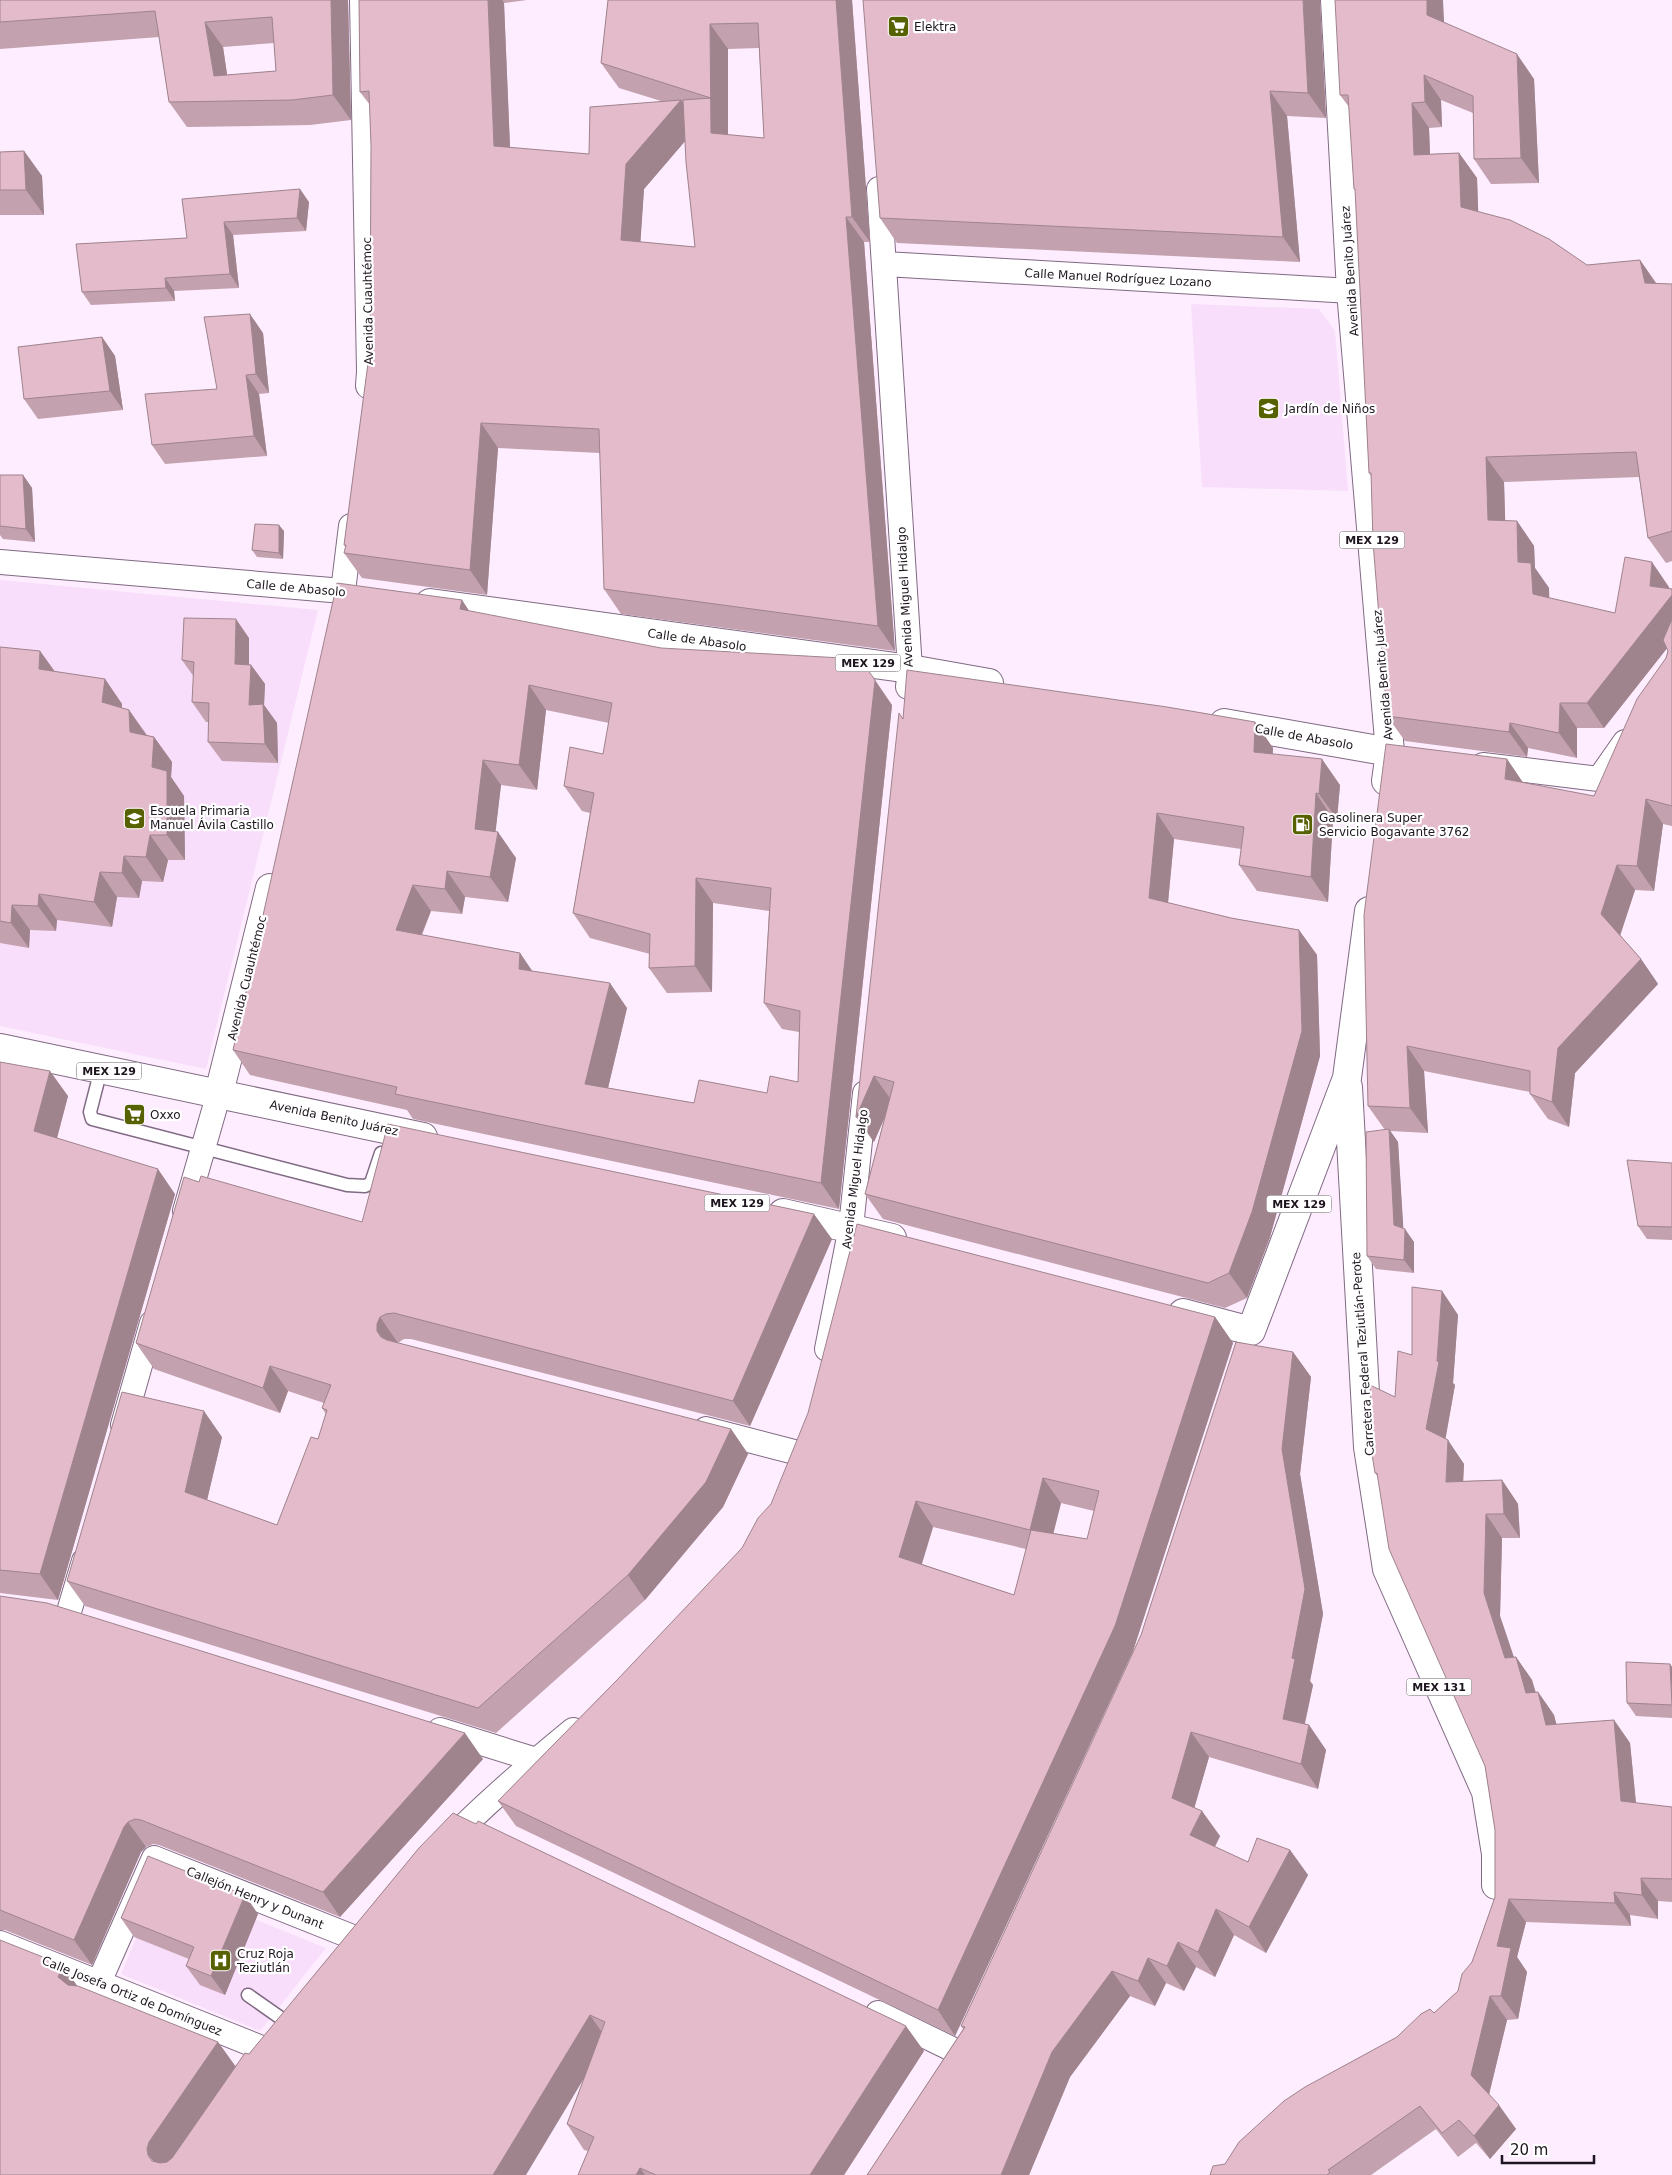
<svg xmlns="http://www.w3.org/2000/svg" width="1672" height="2175" font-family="'DejaVu Sans',sans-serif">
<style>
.built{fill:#f8defb}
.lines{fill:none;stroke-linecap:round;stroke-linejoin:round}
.service-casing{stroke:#806983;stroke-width:15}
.minor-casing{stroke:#806983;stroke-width:26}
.primary-casing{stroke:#806983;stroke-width:30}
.service{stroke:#fff;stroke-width:12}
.minor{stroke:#fff;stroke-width:24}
.primary{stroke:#fff;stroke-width:28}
.wall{fill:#c3a1ae;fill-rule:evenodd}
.shaded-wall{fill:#9f838d}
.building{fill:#e3bbca;stroke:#9f838d;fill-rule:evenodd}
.labels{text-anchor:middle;stroke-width:4.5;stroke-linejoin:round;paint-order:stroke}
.shield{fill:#fff;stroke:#625b62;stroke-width:1}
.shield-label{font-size:11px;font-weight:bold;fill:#1e151f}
.poi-label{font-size:12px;fill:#1e151f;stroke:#fff;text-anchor:start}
.street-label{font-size:12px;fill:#1e151f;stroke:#fff}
</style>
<rect width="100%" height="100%" fill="#fdedff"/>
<path class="built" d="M1191 304 1319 309 1335 331 1348 491 1202 487Z
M0 580 318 610 206 1069 0 1026Z
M160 1881 326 1948 260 2031 121 1974Z"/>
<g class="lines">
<defs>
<path id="service" d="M101 1069 90 1112 92 1119 347 1185 365 1186 371 1183 381 1153
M248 1995 285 2021"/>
<path id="minor" d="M362 0 369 371 368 386
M879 189 910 669 908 687
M885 264 1351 291
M0 562 343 591 351 526
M1483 765 1599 779 1625 742
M185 1211 219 1093
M827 1349 851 1227 865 1093
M123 1425 152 1323
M706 1429 806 1455
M68 1615 84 1561
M440 1730 536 1760
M446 1844C485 1803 529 1766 573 1730
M0 1943 264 2049
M92 1998 154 1858 355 1938
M878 2013 962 2054"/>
<path id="primary" d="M1335 0 1351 291 1390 752 1386 781
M430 603 910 669 989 683
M1224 723 1390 752
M0 1048 423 1137
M1348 1087 1368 1447 1387 1569 1486 1792 1496 1854V1885
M219 1093 270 888
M783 1213 892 1238
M1183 1313 1251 1331 1347 1078 1369 911"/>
</defs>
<use href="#service" class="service-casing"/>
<use href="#minor" class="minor-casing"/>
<use href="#primary" class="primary-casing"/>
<use href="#service" class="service"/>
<use href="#minor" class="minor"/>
<use href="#primary" class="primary"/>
</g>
<path class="wall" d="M0 0H348L351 120 310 125 187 127 169 102 159 37 0 49ZM274 43 276 71 227 75 223 47Z
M359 0H527L504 3 510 148 589 154 661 101 619 88 601 63 608 0H852L870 242H864L895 651 621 614 604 589 600 453 498 448 487 595 362 578 344 553 346 548 344 545 370 348 371 146 370 105 360 92ZM759 48 764 138 728 135V49ZM685 141 695 247 640 242 644 189Z
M1320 0 1326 118 1287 116 1300 262 897 243 880 218Z
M1444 22 1534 79 1539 183 1491 184 1474 159 1473 113 1441 100 1442 127 1429 128 1430 154 1459 153 1477 178 1478 212 1587 265 1640 260 1657 284H1672V561L1666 563 1648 538 1639 477 1504 482 1505 521H1517L1534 546 1535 568 1549 588V598L1615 613 1669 587V588L1672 589V826L1663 824 1654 891 1635 890 1620 935 1641 959 1658 984 1575 1073 1569 1127 1548 1119 1530 1094V1092L1424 1071 1428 1133 1390 1131 1398 1142 1403 1228 1414 1242V1273L1376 1269 1367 1256 1385 1130 1368 1106 1507 759 1523 783 1594 796 1666 658 1668 651 1667 648 1604 728H1577V758L1528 748 1527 757 1405 741 1387 716 1371 476 1369 473 1356 192 1354 189 1349 107 1340 95Z
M24 151 42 176 44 215H0V152Z
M182 199 309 202 306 231 233 235 239 288 174 291 175 301 91 305 82 292 187 238Z
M263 333 269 393 259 394 267 456 165 464 152 445 217 389Z
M102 337 115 356 123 410 38 419 24 399Z
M0 475H23L32 488 35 542 3 539 0 535Z
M284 531 283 559 257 557 252 550Z
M462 600 469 611 892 705 839 1209 413 1119 407 1110 250 1075 233 1050ZM546 710 609 723 603 754 564 786 582 811 590 813 573 913 590 938 650 954 649 968 667 993 712 992 713 903 769 911 764 1003 782 1029 799 1032 798 1082 767 1093 694 1103 608 1088 627 1008 532 971 520 953 422 935 431 911 462 914 465 897 508 902 516 858 495 832 501 785 537 790Z
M249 638V664L251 665 265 684 264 705 277 723 278 763 222 761 208 742 209 722H206L192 702 194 677 182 660Z
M0 647 40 651 55 672 105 679 122 704V708L129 710 147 735 154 737 172 762 171 777 184 796 185 860H168L163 882 142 881 139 898 117 897 112 927 57 920 56 931 30 930 29 948 0 943Z
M903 719 1255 722 1273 748 1272 754 1340 785 1337 819H1333L1328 902 1257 891 1239 865 1241 849 1174 839 1168 903 1231 918 1299 930 1317 955 1320 1056 1270 1237 1247 1298 1225 1308 883 1219 865 1194 885 1116 874 1142 856 1117Z
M0 1062 68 1096 57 1138 175 1194 58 1600 0 1593Z
M1672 1163V1240L1647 1239 1638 1226Z
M199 1182 362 1222 832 1239 750 1426 411 1339H404L398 1343 731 1429 748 1454 723 1507 645 1600 496 1733 85 1606 67 1581 222 1437 207 1500 277 1525 318 1439 326 1414 322 1408 324 1403 288 1391 280 1413 154 1369 136 1343Z
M1442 1291 1458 1315 1453 1383 1455 1385 1445 1439 1464 1464 1463 1481 1502 1480 1518 1504 1520 1538H1502L1500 1616 1514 1657H1516L1532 1680 1535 1692H1538L1554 1715 1556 1725 1614 1720 1630 1743 1636 1803 1672 1807V1902L1658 1901V1919L1630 1915 1631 1926 1526 1922 1517 1957 1527 1972 1518 2019 1507 2020 1489 2094 1516 2129 1490 2159 1476 2143 1458 2157 1436 2129 1371 2175H1210L1397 2037 1434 2013 1458 1991 1472 1962 1495 1897V1830L1485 1766 1378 1477 1375 1473 1395 1397 1412 1355Z
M1215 1317 1233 1343 1133 1651 955 2036 516 1826 498 1801 617 1680ZM1061 1503 1094 1511 1087 1539 1053 1533ZM933 1527 1026 1549 1014 1595 922 1564Z
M1293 1352 1311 1377 1300 1474 1323 1614 1310 1681 1313 1685 1305 1724 1309 1725 1326 1750 1318 1789 1209 1757 1194 1808 1220 1836 1215 1847 1248 1862 1290 1850 1308 1875 1266 1953 1234 1935 1215 1977 1196 1967 1184 1991 1166 1983 1155 2006 1130 1996 1070 2077 1029 2175H867L963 2029 961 2026Z
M0 1596 483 1759 340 1917 159 1845 153 1844 146 1847 141 1852 92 1965 5 1930H0Z
M1670 1664 1672 1667V1718L1636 1716 1627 1703Z
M419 1848 924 2051 844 2175H578L588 2151 584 2150 567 2124 584 2078 0 2175 77 1986 218 2042 235 2066 249 2054Z
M258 1914 225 1995 200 1985 186 1966 189 1959 134 1937 121 1918Z"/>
<path class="shaded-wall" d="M331 0H348L351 120 333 95Z
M488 0H502L504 3 511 171 494 146Z
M836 0H852L870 242 852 217Z
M1303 0H1320L1326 118 1308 93Z
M1427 0H1443L1445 40 1427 15Z
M205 22 223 47 231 101 214 76Z
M710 24 728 49V158L711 133Z
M1517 54 1534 79 1539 183 1521 158Z
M1424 75 1441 100 1442 127 1425 102Z
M1270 91 1287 116 1300 262 1283 237Z
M681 100 699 125 644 189 639 265 621 240 626 164Z
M1412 103 1429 128 1431 180 1414 155Z
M24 151 42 176 44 215 26 190Z
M1459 153 1477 178 1479 232 1461 207Z
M300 189 309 202 306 231 297 218Z
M846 217 864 242 895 651 878 626Z
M224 222 233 235 239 288 230 274Z
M1640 260 1657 285 1645 283Z
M165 278 174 291 175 301 166 288Z
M250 314 263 333 269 393 256 374Z
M102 337 115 356 123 410 110 391Z
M246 375 259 394 267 456 254 436Z
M481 423 498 448 487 595 470 570Z
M1486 457 1504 482 1506 545 1488 520Z
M23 475 32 488 35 542 26 529Z
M1517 521 1534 546 1535 568 1549 588 1550 619 1533 594 1518 562Z
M279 525 284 531 283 559 279 553Z
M1652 562 1669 587 1668 600 1672 595V642L1604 728 1587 703 1650 586Z
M462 600 479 626 460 609Z
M236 619 249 638V683L235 664Z
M40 651 58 676 39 669Z
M251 665 265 684 264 705 277 723 278 763 265 744 249 705Z
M105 679 122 704 119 727 102 702Z
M875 680 892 705 839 1209 821 1183Z
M529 685 546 710 537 790 519 765Z
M1560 703 1577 728V758L1559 733Z
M129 710 147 736 130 732Z
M1255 722 1273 748 1272 777 1254 752Z
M1510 723 1528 748 1527 757 1509 732Z
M154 737 172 762 171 777 184 796 185 860 167 835 152 767Z
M1322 759 1340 785 1337 819 1319 794Z
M1507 759 1524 784 1505 779Z
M483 760 501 785 493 854 475 829Z
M1316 793 1333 819 1328 902 1311 877Z
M1646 799 1663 824 1654 891 1637 866Z
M1157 813 1174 839 1166 923 1149 898Z
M498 832 516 858 508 902 490 877Z
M150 835 168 860 163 882 146 857Z
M124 856 142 881 139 898 122 873Z
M1617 865 1635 890 1619 939 1601 914Z
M447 871 465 897 462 914 445 889Z
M100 872 117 897 112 927 94 902Z
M696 878 713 903 712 992 695 966Z
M413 885 431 911 413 955 396 930Z
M39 894 57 920 56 931 38 906Z
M12 905 30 930 29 948 11 923Z
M1299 930 1317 955 1320 1056 1270 1237 1247 1298 1229 1273Z
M520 953 537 978 519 969Z
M1641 959 1658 984 1575 1073 1569 1127 1552 1102 1558 1048Z
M610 983 627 1008 603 1109 585 1084Z
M1407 1046 1424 1071 1428 1133 1410 1108Z
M50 1071 68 1096 52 1157 34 1131Z
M874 1076 892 1101 874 1142 856 1117Z
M1389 1129 1398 1142 1404 1238 1394 1225Z
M158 1169 175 1194 58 1600 40 1574Z
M814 1214 832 1239 750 1426 733 1401Z
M1405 1229 1414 1242V1273L1404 1260Z
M1442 1291 1458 1315 1453 1383 1455 1385 1443 1453 1426 1429 1437 1361Z
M380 1317 398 1343 395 1356 377 1331V1324Z
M1215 1317 1233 1343 1133 1651 955 2036 938 2010Z
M1293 1352 1311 1377 1300 1474 1323 1614 1310 1681 1313 1685 1300 1744 1283 1719 1292 1658 1282 1449Z
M270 1366 288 1391 280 1413 263 1388Z
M204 1411 222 1437 203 1517 185 1492Z
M731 1429 748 1454 723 1507 645 1600 628 1575Z
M1448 1440 1464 1464 1462 1505 1446 1482Z
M1043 1478 1061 1503 1048 1555 1030 1530Z
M1502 1480 1518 1504 1520 1538 1504 1514Z
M916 1501 933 1527 916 1582 899 1557Z
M1486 1514 1502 1538 1500 1616 1522 1682 1505 1658 1484 1593Z
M1516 1657 1532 1680 1543 1716 1526 1693Z
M1670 1664 1672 1667V1696Z
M1538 1692 1554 1715 1563 1749 1546 1725Z
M1614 1720 1630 1743 1638 1824 1621 1801Z
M1309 1725 1326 1750 1318 1789 1301 1764Z
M1191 1732 1209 1757 1190 1823 1172 1798Z
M465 1733 483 1759 340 1917 323 1892Z
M1202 1811 1220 1836 1208 1860 1190 1835Z
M128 1822 146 1847 141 1852 92 1965 74 1940 124 1827Z
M1290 1850 1308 1875 1266 1953 1249 1927Z
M1641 1878 1658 1901V1919L1642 1895Z
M1614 1892 1630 1915 1631 1926 1615 1903Z
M245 1895 258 1914 225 1995 211 1976Z
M1509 1899 1526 1922 1517 1957 1527 1972 1518 2019 1501 1996 1497 1946Z
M1216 1909 1234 1935 1215 1977 1198 1952Z
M1178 1942 1196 1967 1184 1991 1167 1966Z
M1148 1958 1166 1983 1155 2006 1138 1981Z
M63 1965 80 1990 76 2003 58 1977Z
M1112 1971 1130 1996 1070 2077 1029 2175H1001L1052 2052Z
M1490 1996 1507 2020 1488 2099 1471 2075Z
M590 2015 607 2040 526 2175H493Z
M906 2026 924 2051 844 2175H810Z
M218 2042 236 2067 164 2174 148 2155 147 2149 149 2142Z
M1499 2105 1516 2129 1490 2159 1474 2136Z
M640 2168 645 2175H636Z"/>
<path class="building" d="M0 0H331L333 95 292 100 169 102 155 11 0 22ZM272 17 276 71 214 76 205 22Z
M359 0H488L494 146 589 154 590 107 681 100 626 164 621 240 695 247 686 162 683 100 711 98 601 63 608 0H836L852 217H846L878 626 604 589 599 429 481 423 470 570 344 553 346 545H344L370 348 371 146 369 91 360 92ZM758 23 764 138 711 133 710 24Z
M863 0H1303L1308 93 1270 91 1283 237 880 218Z
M1335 0H1427V15L1517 54 1521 158 1474 159 1473 96 1424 75 1425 102 1412 103 1414 155 1459 153 1461 207 1510 220 1549 239 1587 265 1640 260 1645 283 1672 284V531L1648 538 1636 452 1486 457 1488 520 1517 521 1518 562 1531 563 1533 594 1615 613 1625 557 1652 562 1650 586 1672 589V595L1587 703H1560L1559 733 1510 723 1509 732 1387 716 1373 542 1371 473H1369L1355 189H1354L1348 95H1340Z
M24 151 26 190H0V152Z
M300 189 297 218 224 222 230 274 165 278 166 288 82 292 76 244 187 238 182 199Z
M250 314 256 374 246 375 254 436 152 445 145 394 217 389 204 317Z
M102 337 110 391 24 399 18 347Z
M0 475H23L26 529 0 526Z
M255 524 279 525V553L252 550Z
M337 583 462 600 460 609 661 648 860 659 875 680 821 1183 395 1094 397 1087 233 1050ZM529 685 612 703 603 754 570 747 564 786 594 793 573 913 650 934 649 968 695 966 696 878 771 888 764 1003 800 1011 798 1082 770 1076 767 1093 699 1080 694 1103 585 1084 610 983 519 969 520 953 396 930 413 885 445 889 447 871 490 877 498 832 475 829 483 760 519 765Z
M184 618 236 619 235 664 251 665 249 705 263 704 265 744 208 742 209 703 192 702 194 662 182 660Z
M1672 619V806L1646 799 1637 866 1617 865 1601 914 1641 959 1558 1048 1552 1102 1530 1094V1071L1407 1046 1410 1108 1368 1106 1364 915 1386 744 1507 759 1505 779 1594 796 1637 699 1666 658 1668 651 1663 640Z
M0 647 40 651 39 669 105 679 102 702 129 710 130 732 154 737 152 767 167 771V835H150L146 857 124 856 122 873 100 872 94 902 39 894 38 906 12 905 11 923 0 921Z
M907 670 1167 707 1255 722 1254 752 1322 759 1319 794 1316 793 1311 877 1239 865 1244 827 1157 813 1149 898 1231 918 1299 930 1302 1031 1252 1212 1229 1273 1208 1283 865 1194 894 1082 874 1076 856 1117 899 713 903 719Z
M0 1062 50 1071 34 1131 158 1169 40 1574 0 1570Z
M388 1124 814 1214 733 1401 394 1313 386 1314 380 1317 377 1324V1331L381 1337 387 1340 731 1429 706 1482 628 1575 478 1708 67 1581 122 1392 204 1411 185 1492 277 1525 311 1437 318 1439 327 1410 322 1408 331 1385 270 1366 263 1388 136 1343 184 1177 199 1182 201 1176 362 1222Z
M1389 1129 1394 1225 1405 1229 1404 1260 1367 1256 1366 1132Z
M1627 1160 1672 1163V1227L1638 1226Z
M857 1224 1215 1317 1115 1626 938 2010 498 1801 617 1680 742 1548 758 1518 771 1504 808 1413ZM1043 1478 1099 1491 1087 1539 1031 1530 1014 1595 899 1557 916 1501 1030 1530Z
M1412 1287 1442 1291 1437 1361 1439 1362 1426 1429 1448 1440 1446 1482 1502 1480 1504 1514H1486L1484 1593 1505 1658 1516 1657 1526 1693 1538 1692 1546 1725 1614 1720 1621 1801 1672 1807V1879L1641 1878 1642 1895 1614 1892 1615 1903 1509 1899 1497 1946 1511 1948 1501 1996H1490L1471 2075 1499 2105 1474 2136 1459 2120 1442 2133 1420 2106 1328 2170 1330 2172 1327 2175H1210L1213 2166 1225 2164 1239 2142 1284 2101 1305 2087 1397 2037 1421 2014 1430 2009 1434 2013 1458 1991 1462 1974 1472 1962 1495 1897V1830L1485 1766 1389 1549 1377 1473H1375L1372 1454 1370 1385 1395 1397 1398 1351 1412 1355Z
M1236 1342 1293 1352 1282 1449 1305 1589 1292 1658 1295 1659 1283 1719 1309 1725 1301 1764 1191 1732 1172 1798 1202 1811 1190 1835 1248 1862 1257 1838 1290 1850 1249 1927 1216 1909 1198 1952 1178 1942 1167 1966 1148 1958 1138 1981 1112 1971 1052 2052 1001 2175H867L965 2027 961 2026 1141 1635Z
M0 1596 47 1603 465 1733 323 1892 141 1820 135 1819 128 1822 124 1827 74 1940 0 1910Z
M1626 1662 1670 1664 1672 1705 1627 1703Z
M453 1813 476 1824 478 1821 906 2026 810 2175H656L640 2168 636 2175H578L594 2137 567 2124 605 2022 590 2015 493 2175H0V1940L63 1965 58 1977 68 1985 78 1986 218 2042 149 2142 147 2149 148 2155 152 2161 160 2163 167 2162 172 2158 245 2053 249 2054 419 1848Z
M148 1856 245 1895 211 1976 186 1966 194 1947 121 1918Z"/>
<defs>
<symbol id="supermarket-square" viewBox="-11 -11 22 22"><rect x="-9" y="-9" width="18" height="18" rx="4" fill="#586100" stroke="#fff"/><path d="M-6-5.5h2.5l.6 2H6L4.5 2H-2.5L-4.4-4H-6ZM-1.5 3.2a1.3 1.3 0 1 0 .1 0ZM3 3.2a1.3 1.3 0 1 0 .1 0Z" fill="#fff"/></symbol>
<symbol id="school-square" viewBox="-11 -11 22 22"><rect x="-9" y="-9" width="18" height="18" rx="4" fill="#586100" stroke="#fff"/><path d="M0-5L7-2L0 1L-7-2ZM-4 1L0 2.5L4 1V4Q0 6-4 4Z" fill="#fff"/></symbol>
<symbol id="fuel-square" viewBox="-11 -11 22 22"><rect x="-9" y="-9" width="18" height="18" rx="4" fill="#586100" stroke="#fff"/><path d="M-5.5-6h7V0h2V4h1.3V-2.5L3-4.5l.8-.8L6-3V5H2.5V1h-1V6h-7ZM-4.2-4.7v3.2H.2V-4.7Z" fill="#fff"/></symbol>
<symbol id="hospital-square" viewBox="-11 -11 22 22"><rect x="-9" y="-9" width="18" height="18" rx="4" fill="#586100" stroke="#fff"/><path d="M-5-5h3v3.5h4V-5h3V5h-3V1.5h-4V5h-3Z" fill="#fff"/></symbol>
</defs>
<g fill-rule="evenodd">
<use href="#supermarket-square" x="886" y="14" width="25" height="25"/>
<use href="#school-square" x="1256" y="396" width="25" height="25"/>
<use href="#school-square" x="122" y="806" width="25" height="25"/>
<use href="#fuel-square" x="1290" y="812" width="25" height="25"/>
<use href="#supermarket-square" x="122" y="1102" width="25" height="25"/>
<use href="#hospital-square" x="208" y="1948" width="25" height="25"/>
</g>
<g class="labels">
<g class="shield">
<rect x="1339.5" y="531.5" width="65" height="17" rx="4"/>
<rect x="835.5" y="654.5" width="65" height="17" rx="4"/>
<rect x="76.5" y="1062.5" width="65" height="17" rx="4"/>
<rect x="704.5" y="1194.5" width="65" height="17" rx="4"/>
<rect x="1266.5" y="1195.5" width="65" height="17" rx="4"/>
<rect x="1406.5" y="1678.5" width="65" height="17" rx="4"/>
</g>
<g class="shield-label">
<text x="1372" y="544">MEX 129</text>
<text x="868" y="667">MEX 129</text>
<text x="109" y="1075">MEX 129</text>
<text x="737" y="1207">MEX 129</text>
<text x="1299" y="1208">MEX 129</text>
<text x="1439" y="1691">MEX 131</text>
</g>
<g class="poi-label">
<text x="914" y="31">Elektra</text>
<text x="1285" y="413">Jardín de Niños</text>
<text x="150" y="815">Escuela Primaria<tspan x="150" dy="14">Manuel Ávila Castillo</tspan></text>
<text x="1319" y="822">Gasolinera Super<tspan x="1319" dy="14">Servicio Bogavante 3762</tspan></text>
<text x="150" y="1119">Oxxo</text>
<text x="237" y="1958">Cruz Roja<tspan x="237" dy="14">Teziutlán</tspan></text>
</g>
<g class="street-label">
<text transform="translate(1350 271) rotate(-94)" y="4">Avenida Benito Juárez</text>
<text transform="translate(1118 278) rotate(3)" y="4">Calle Manuel Rodríguez Lozano</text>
<text transform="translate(368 301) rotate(-91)" y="4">Avenida Cuauhtémoc</text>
<text transform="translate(296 588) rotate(5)" y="4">Calle de Abasolo</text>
<text transform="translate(905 597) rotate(-93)" y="4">Avenida Miguel Hidalgo</text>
<text transform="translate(697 640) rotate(8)" y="4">Calle de Abasolo</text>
<text transform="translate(1383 675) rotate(-95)" y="4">Avenida Benito Juárez</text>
<text transform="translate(1304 737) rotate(10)" y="4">Calle de Abasolo</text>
<text transform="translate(247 978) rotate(-76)" y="4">Avenida Cuauhtémoc</text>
<text transform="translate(334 1118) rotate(12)" y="4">Avenida Benito Juárez</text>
<text transform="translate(855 1179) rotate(-83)" y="4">Avenida Miguel Hidalgo</text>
<text transform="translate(1363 1354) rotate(-94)" y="4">Carretera Federal Teziutlán-Perote</text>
<text transform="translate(255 1898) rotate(22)" y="4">Callejón Henry y Dunant</text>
<text transform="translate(132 1996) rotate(22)" y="4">Calle Josefa Ortiz de Domínguez</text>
</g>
</g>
<path d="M1502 2155v8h92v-8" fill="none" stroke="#1e151f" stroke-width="2.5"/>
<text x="1510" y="2155" font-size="15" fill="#1e151f" stroke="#ffffff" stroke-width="4" paint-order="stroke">20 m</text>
</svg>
